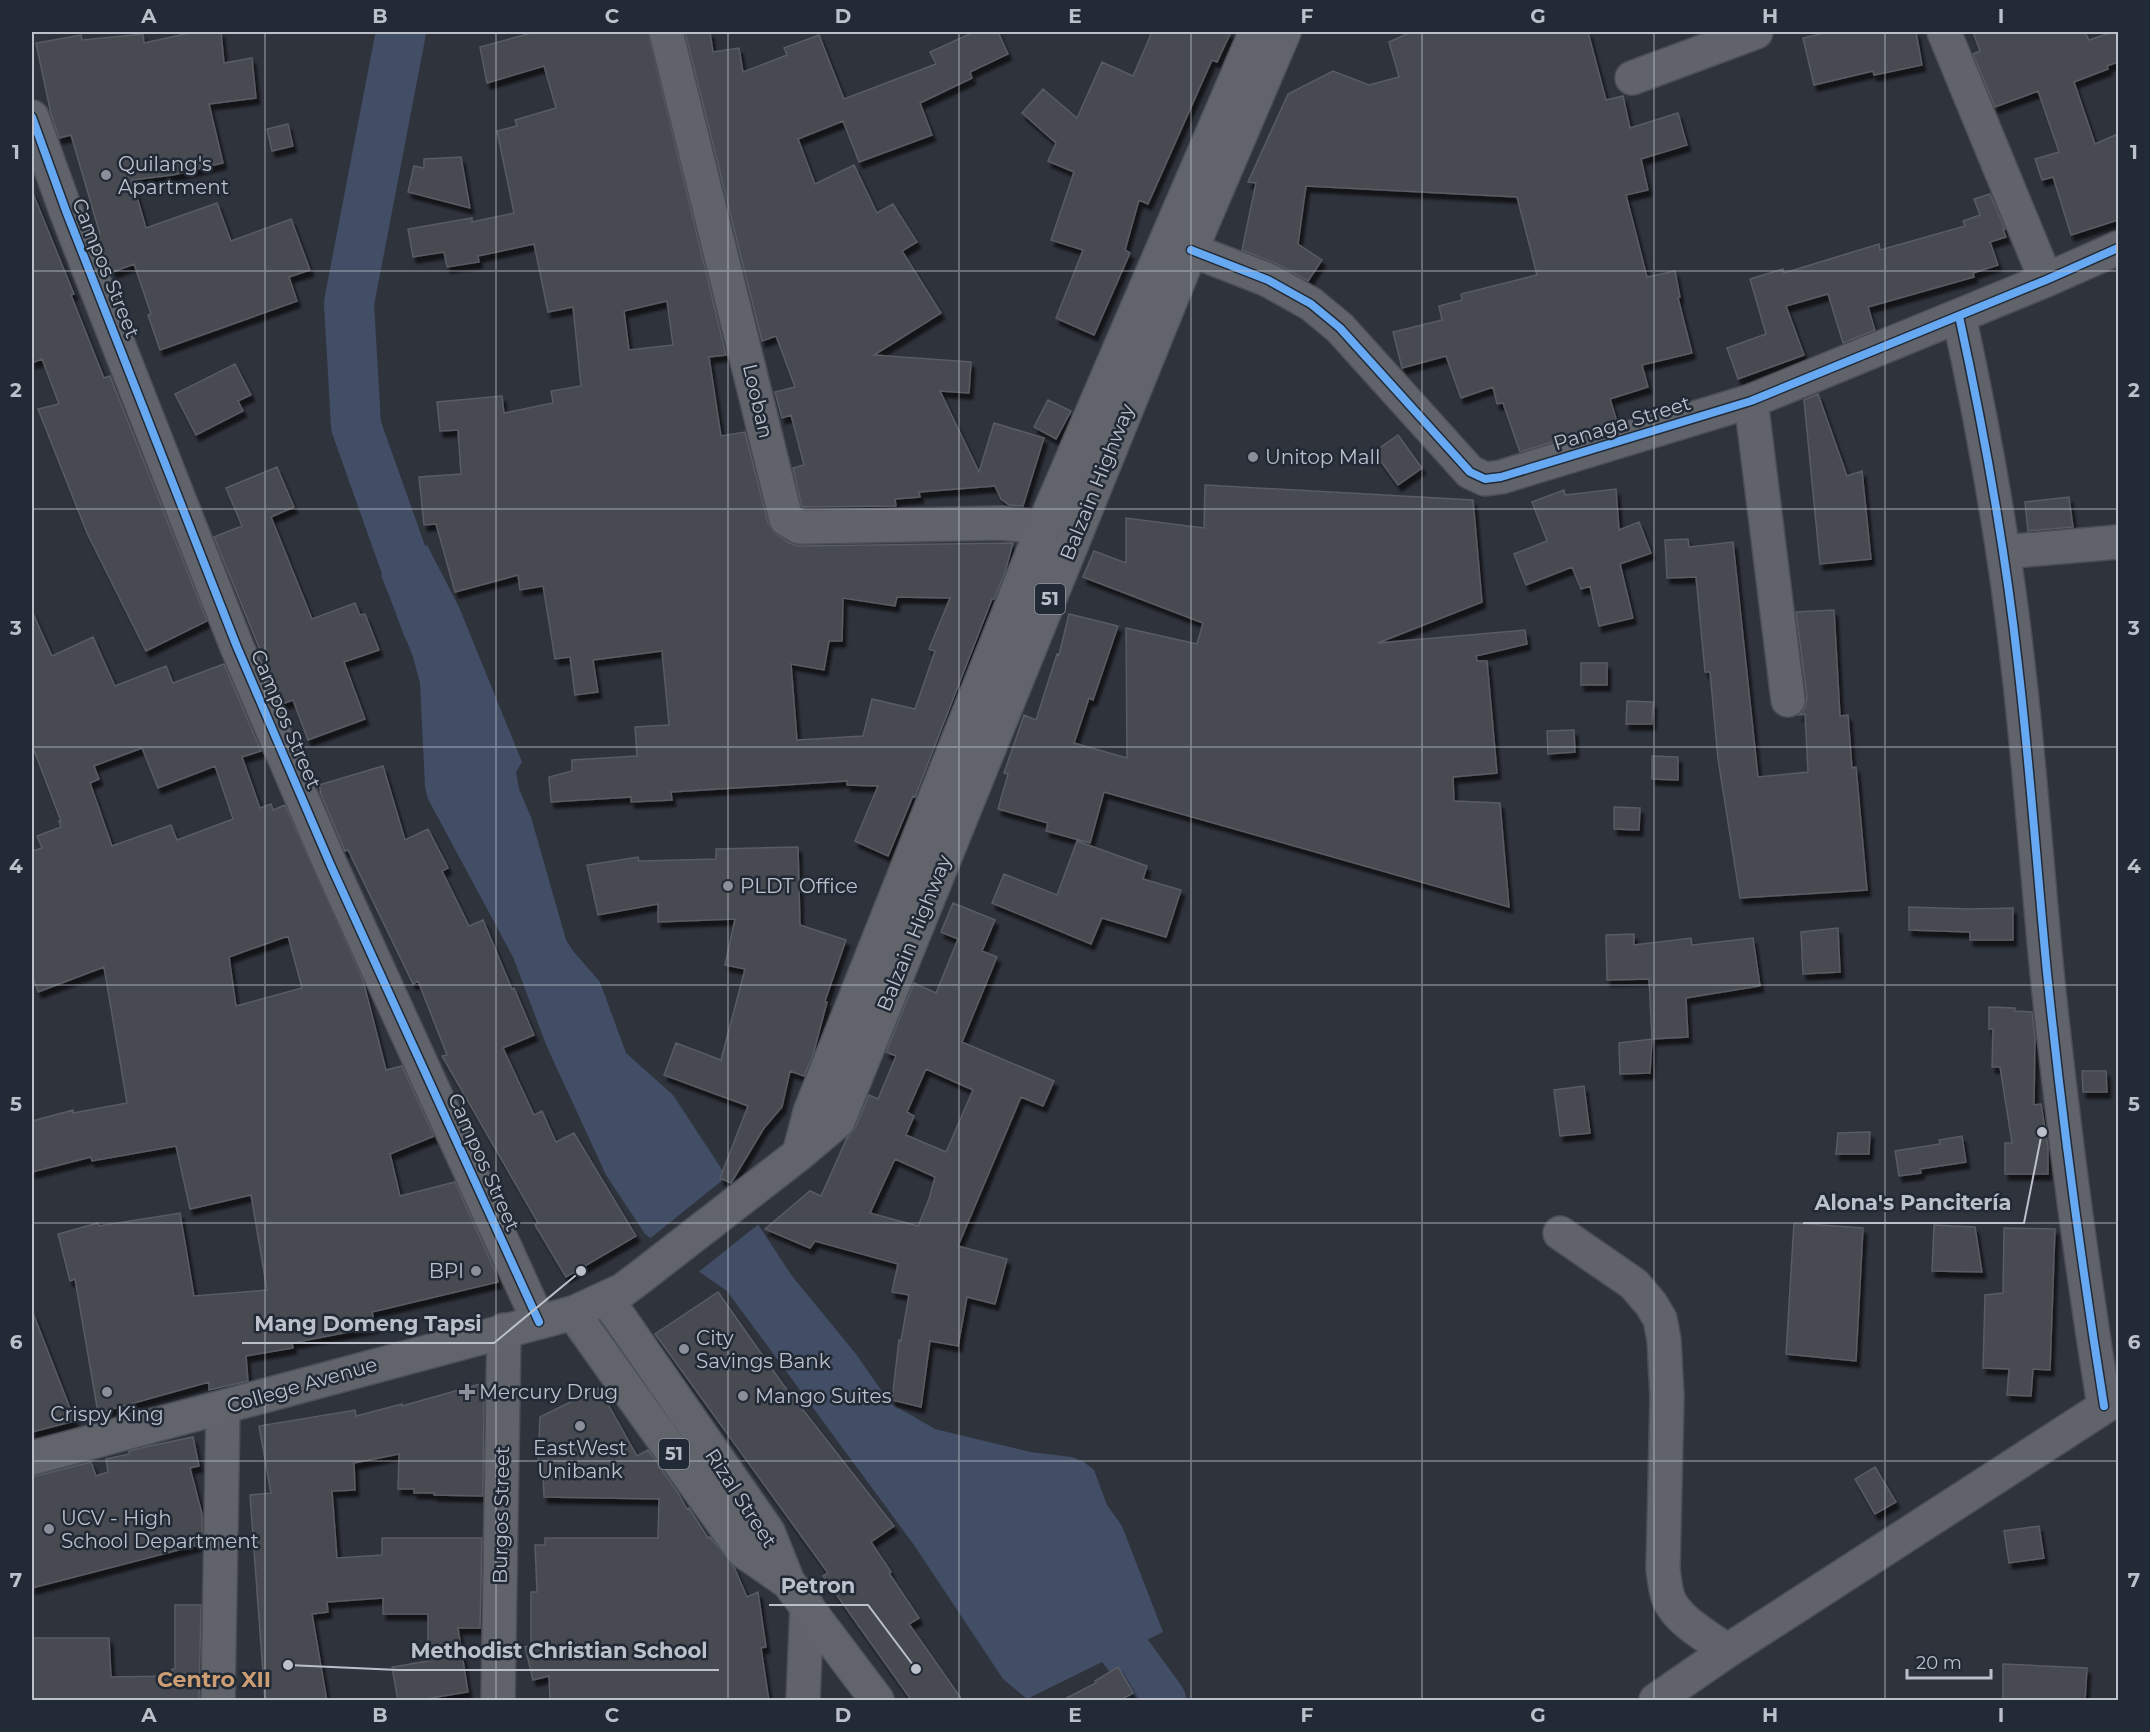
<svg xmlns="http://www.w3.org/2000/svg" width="2150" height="1732" font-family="Montserrat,sans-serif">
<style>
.water{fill:#414e66}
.pier{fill:#2f333c}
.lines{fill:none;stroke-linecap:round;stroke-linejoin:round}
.river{stroke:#414e66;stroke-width:50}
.building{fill:#474b51;stroke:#585b63;stroke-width:1.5;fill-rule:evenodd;filter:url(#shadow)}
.minor-casing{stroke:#4b4e55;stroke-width:36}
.major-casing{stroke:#4c5058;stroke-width:36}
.minor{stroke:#60636a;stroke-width:33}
.major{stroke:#61656b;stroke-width:33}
.cycleway-casing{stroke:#222a36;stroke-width:11}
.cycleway{stroke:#66a8f1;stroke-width:8}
.grid{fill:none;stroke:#bbc0cb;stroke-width:1.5;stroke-opacity:0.55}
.poi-dot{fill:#8a8f99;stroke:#222a36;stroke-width:2}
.labels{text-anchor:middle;stroke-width:5;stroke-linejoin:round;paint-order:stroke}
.shield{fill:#222a36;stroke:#8d939e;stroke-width:1.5}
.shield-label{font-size:18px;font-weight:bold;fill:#bbc0cb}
.poi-label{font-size:20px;fill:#bbc0cb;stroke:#222a36;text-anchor:start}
.street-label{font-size:20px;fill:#bbc0cb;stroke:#222a36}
.quarter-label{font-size:22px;font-weight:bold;fill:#cd9e73;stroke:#222a36}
.leader{fill:none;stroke:#bbc0cb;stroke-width:2}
.callout-dot{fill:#bbc0cb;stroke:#222a36;stroke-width:2}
.callout-label{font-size:21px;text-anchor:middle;font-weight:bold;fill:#bbc0cb;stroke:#222a36;stroke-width:5;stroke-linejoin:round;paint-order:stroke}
.neatline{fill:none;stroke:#bbc0cb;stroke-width:2}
.grid-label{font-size:20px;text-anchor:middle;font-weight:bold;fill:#bbc0cb}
</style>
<defs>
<filter id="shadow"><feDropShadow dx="3.5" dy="6" stdDeviation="1.5" flood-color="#0009"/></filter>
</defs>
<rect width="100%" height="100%" fill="#2f333c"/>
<path class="water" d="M427 545 459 607 522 762 516 772 519 789 531 817 566 940 573 951 600 982 626 1053 673 1095 792 1276 856 1354 890 1403 935 1429 1030 1452 1072 1457 1084 1462 1094 1470 1107 1505 1122 1526 1163 1632 1027 1699 1003 1679 914 1545 727 1291 645 1234 606 1175 547 1047 513 957 428 799 425 787 420 683 413 657 381 575Z"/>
<path class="pier" d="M729 1175 760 1223 696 1274 648 1240Z"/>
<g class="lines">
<path class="river" d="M401 32 349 303 356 426 427 626
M1084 1597 1088 1600 1161 1700"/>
</g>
<path class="building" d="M194 32H221L224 63 252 58 256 98 209 104 223 163 173 175 132 180 146 228 217 203 231 241 291 219 310 270 289 277 297 301 160 350 148 315 151 314 134 264 113 272 100 246 96 236 100 234 71 135 59 138 51 114 36 43 81 35 82 40 143 34 144 43Z
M535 32H648L726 355 709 357 721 436 745 432 768 523 776 534 789 543 799 546 1013 543 1005 572 994 599H992L915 797 913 796 888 856 855 841 878 786 847 785V781L671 792 672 800 631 802V797L551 802 549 777 572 771V760L637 756 635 727 669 725 662 651 593 660 598 692 575 695 570 657 555 659 543 586 520 590 518 575 455 592 436 524 424 525 419 477 461 474 458 430 440 431 437 402 502 396 504 413 553 403 551 391 581 386 573 307 548 312 534 244 478 256 479 262 447 267 444 252 413 257 408 229 472 218V222L514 213 497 131 517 126 515 120 556 108 544 66 487 83 480 47ZM667 301 673 345 629 350 624 311ZM897 597 950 598 929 649 935 651 915 709 872 699 863 736 797 740 791 664 824 670 829 641H842L843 598 895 606Z
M685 32H710L713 52 739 48 743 72 787 55 784 48 819 35 844 99 936 64 930 52 974 32H998L1008 54 970 72 972 78 920 103 932 135 859 162 843 121 798 139 815 184 854 165 877 213 893 204 917 242 902 251 941 313 874 355 971 362 969 393 940 391 979 472 994 423 1044 438 1023 506 1009 505 1001 499 995 486 919 492 920 497 895 499 896 506 802 507 793 468 804 465 791 415 782 418 775 392 795 387 776 336 762 341Z
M1152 32H1231L1217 62 1212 60 1148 204 1139 200 1125 250 1130 253 1094 335 1056 318 1083 250 1051 240 1074 172 1048 161 1056 143 1022 113 1043 89 1077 118 1102 62 1133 76Z
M1411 32H1588L1606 100 1623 96 1630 128 1678 113 1687 145 1641 159 1648 190 1626 195 1647 277 1675 271 1680 297 1678 298 1692 353 1642 365 1648 387 1610 399 1617 422 1520 452 1503 403 1497 404 1493 387 1461 398 1446 356 1402 368 1393 332 1442 320 1439 306 1462 300 1461 294 1537 275 1517 197 1306 186 1298 244 1322 260 1308 281 1277 264 1242 250 1256 183 1248 182 1288 94 1333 71 1369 85 1399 77 1389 42Z
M1829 32H1916L1922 65 1874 75 1873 71 1814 85 1803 38Z
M1973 32H2085L2089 40 2113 32H2118V62L2107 66 2108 69 2074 82 2095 144 2118 134V220L2071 235 2053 177 2042 180 2035 159 2059 152 2038 91 1995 107 1973 54 1980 51Z
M288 124 293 146 272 151 267 129Z
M461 157 470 208 408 192 414 166 424 168V159Z
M32 191 74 294 71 295 104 378 110 376 207 621 146 651 87 533 38 409 59 404 42 359 32 363Z
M1990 194 2005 229H2003L2006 237 1990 242 1998 265 1973 273 1974 277 1868 307 1875 330 1843 343 1828 294 1786 306 1804 355 1738 379 1727 348 1766 334 1750 279 1783 269 1784 273 1879 244 1880 250 1965 226 1963 221 1980 215 1974 199Z
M235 364 251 395 238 401 243 411 196 435 175 394Z
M1818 394 1847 476 1862 471 1871 559 1820 564 1804 400Z
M1048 400 1071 411 1056 439 1034 427Z
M1398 435 1422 468 1398 485 1374 452Z
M277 467 294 507 271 517 312 619 355 603 360 615 365 614 379 650 344 662 365 719 308 740 293 700 282 704 214 537 242 526 226 488Z
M1205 485 1473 500 1482 602 1378 643 1525 630 1527 644 1476 656 1477 661H1487L1497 773 1453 777 1454 801 1500 803 1509 907 1104 792 1090 843 1046 831 1048 823 998 809 1008 774 1004 773 1024 715 1036 720 1057 654 1059 655 1069 614 1118 626 1093 700 1089 698 1074 743 1127 758 1126 628 1197 644 1203 623 1083 577 1094 551 1126 563V518L1204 528Z
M1616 489 1619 530 1639 522 1651 553 1620 564 1633 618 1599 626 1590 586 1581 589 1572 567 1526 585 1514 554 1547 541 1532 502 1564 490 1565 495Z
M2069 497 2073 527 2028 531 2025 502Z
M1688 539 1689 547 1733 542 1758 777 1808 772 1805 714 1799 715 1805 707 1807 698 1796 612 1834 610 1840 716 1848 715 1852 768 1856 767 1867 890 1740 898 1718 759 1710 672H1705L1696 577 1667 578 1665 540Z
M32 611 52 656 93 637 115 686 166 666 173 683 224 664 261 751 242 757 260 808 271 804 273 810 285 805 363 980 386 1070 402 1066 434 1136 390 1154 400 1196 455 1182 496 1273 498 1282 372 1312 375 1327 292 1343 293 1348 246 1356 248 1381 209 1390V1382L98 1413 75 1279 70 1281 58 1234 98 1223 99 1226 180 1213 194 1296 267 1290 251 1195 190 1209 176 1146 92 1161 91 1157 32 1172V1121L73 1110V1113L127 1103 104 967 38 992 32 974V851L42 848 37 836 61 827 59 821H61L32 745ZM142 748 158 788 215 766 233 819 177 840 171 825 112 846 90 783 99 779 94 766ZM288 936 302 988 236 1006 229 957Z
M1581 663H1607V685H1581Z
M1627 701 1653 702 1652 724H1626Z
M1574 730 1575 752 1548 754 1547 731Z
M1652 756 1678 757V780L1652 779Z
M383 766 405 840 428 829 448 868 442 871 469 926 483 920 512 989 514 988 534 1035 503 1048 534 1115 542 1111 556 1142 574 1133 636 1236 566 1277 535 1225 538 1223 442 1056 447 1055 418 981 413 984 348 850 345 851 320 792H321L319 785Z
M1614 807 1640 808 1639 830 1614 829Z
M1077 841 1147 866 1143 879 1181 890 1166 937 1102 918 1091 944 992 903 1004 874 1057 895Z
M798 847 800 925 846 940 825 1001 827 1002 813 1055 804 1076 790 1071 782 1107 764 1128 731 1183 720 1178 748 1106 664 1075 676 1043 721 1060 745 969 725 965 735 919 658 922V904L598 915 587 865 638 857 639 861 716 859V849Z
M953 903 995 920 982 951 997 957 962 1042 1054 1081 1043 1106 1021 1097 958 1246 1007 1259 995 1304 967 1297 958 1346 930 1341 921 1407 892 1400 899 1340 901 1341 909 1295 892 1292 898 1264 815 1241 810 1248 765 1229 810 1191 821 1196 847 1138 855 1128 869 1095 878 1099 896 1056 886 1052 914 983 936 993 958 939 941 932ZM926 1069 973 1090 946 1152 906 1135 914 1116 907 1112ZM895 1159 935 1177 929 1199 918 1226 870 1213Z
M1909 907 1970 909 2013 908V940H1970V932L1909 930Z
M1838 928 1840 972 1803 974 1801 932Z
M1634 934V945L1691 938 1692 945 1753 938 1760 986 1686 998 1688 1037 1652 1039 1649 979 1607 980 1606 935Z
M1989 1007 2015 1008V1011L2032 1012 2035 1038 2034 1105 2041 1104 2048 1147V1174H2005V1143H2012L2000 1067H1992L1993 1029H1989Z
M1652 1039 1650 1073 1620 1074 1619 1043Z
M2082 1071H2106L2107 1092H2083Z
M1584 1086 1590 1133 1560 1136 1554 1090Z
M1870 1132 1869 1154H1836L1838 1133Z
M1962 1136 1966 1162 1920 1169 1921 1173 1899 1176 1895 1151 1940 1144 1939 1140Z
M1794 1223 1863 1228 1856 1361 1786 1354Z
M1934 1225 1975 1227 1982 1272 1932 1271Z
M2004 1228 2055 1229 2050 1370 2033 1369 2031 1396 2007 1395 2009 1369 1983 1368 1985 1295 2003 1293Z
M718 1292 782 1383 894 1526 871 1542 891 1572 889 1573 919 1618 909 1624 963 1701H912L823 1576 828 1573 655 1334Z
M33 1313 75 1421 32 1432V1314Z
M480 1384 484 1398 483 1496 434 1495V1493H414V1489H398L399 1454 354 1463 355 1490 332 1491 337 1558 382 1555V1538H482L480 1628H458L468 1692 413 1701H398L392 1667 428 1661V1614H383V1598L327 1602 328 1612 312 1614 327 1701H265L250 1495 271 1493 259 1426 355 1410 356 1416 402 1404V1406Z
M599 1388 637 1456 648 1450 678 1493 687 1509 689 1508 708 1538 710 1537 734 1567 747 1597 758 1592 766 1647 761 1648 769 1701H550L549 1676 533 1680 525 1647 531 1645V1592H537L535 1545H545V1538H658L659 1499 544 1497 543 1475 538 1469 540 1417Z
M193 1437 199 1466 190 1468 202 1514V1544L32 1588V1477L91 1462 96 1476 108 1472 106 1459 129 1454V1451L145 1447Z
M1875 1467 1896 1502 1875 1514 1855 1479Z
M2039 1526 2044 1558 2009 1563 2004 1531Z
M175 1605H201L199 1699 32 1701V1638H109L111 1677 172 1676V1669H175Z
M2003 1664 2087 1668 2085 1701 2003 1700Z
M1118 1667 1133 1693 1119 1701H1061L1096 1683 1095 1681Z"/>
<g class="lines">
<defs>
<path id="minor" d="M666 32 786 519 799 527H810L1001 523 1043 527
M1944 32 2046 280
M1632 78 1756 32
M32 117 66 211 237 647 331 866 539 1322
M1191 250 1268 280 1311 304 1340 328 1470 472 1485 479 1501 477 1751 401 2046 280 2118 248
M1959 316C1984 431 2005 547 2018 665 2030 767 2037 870 2047 973 2062 1118 2081 1262 2104 1406
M1751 401 1788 700
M2003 552 2118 542
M1560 1233 1634 1284 1651 1304 1660 1319 1664 1340 1667 1397 1663 1570C1665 1581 1665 1592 1670 1602 1681 1623 1709 1637 1727 1651
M218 1700 223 1408
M498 1700 504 1330
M803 1700 807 1606
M1656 1700 1727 1651 2118 1398"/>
<path id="major" d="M799 1154 810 1112 1043 527 1256 32
M606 1298 768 1532 788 1582 877 1700
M573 1313 743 1551 788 1582
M32 1458 573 1313 623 1290 643 1275 799 1154 838 1121 1191 250 1284 32"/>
</defs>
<use href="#minor" class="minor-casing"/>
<use href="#major" class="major-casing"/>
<use href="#minor" class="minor"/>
<use href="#major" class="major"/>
<defs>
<path id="cycleway" d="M32 117 66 211 237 647 331 866 539 1322
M1191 250 1268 280 1311 304 1340 328 1470 472 1485 479 1501 477 1751 401 2046 280 2118 248
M1959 316C1984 431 2005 547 2018 665 2030 767 2037 870 2047 973 2062 1118 2081 1262 2104 1406"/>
</defs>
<use href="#cycleway" class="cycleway-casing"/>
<use href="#cycleway" class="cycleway"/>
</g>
<path class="grid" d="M265 32V1700M496 32V1700M728 32V1700M959 32V1700M1191 32V1700M1422 32V1700M1654 32V1700M1885 32V1700M32 271H2118M32 509H2118M32 747H2118M32 985H2118M32 1223H2118M32 1461H2118"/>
<g class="poi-dot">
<circle cx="106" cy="175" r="6"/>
<circle cx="1253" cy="457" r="6"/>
<circle cx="728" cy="886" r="6"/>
<circle cx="476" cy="1271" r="6"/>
<circle cx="684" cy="1349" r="6"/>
<circle cx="107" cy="1392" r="6"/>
<path d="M464 1383h6v6h6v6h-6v6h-6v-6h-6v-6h6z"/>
<circle cx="743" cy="1396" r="6"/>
<circle cx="580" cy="1426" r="6"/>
<circle cx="49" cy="1529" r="6"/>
</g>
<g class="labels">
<g class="shield">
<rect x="1035" y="584" width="30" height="30" rx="4.5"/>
<rect x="659" y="1439" width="30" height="30" rx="4.5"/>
</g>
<g class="shield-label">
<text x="1050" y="605">51</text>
<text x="674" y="1460">51</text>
</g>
<g class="poi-label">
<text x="118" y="171">Quilang's<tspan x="118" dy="23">Apartment</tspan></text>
<text x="1265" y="464">Unitop Mall</text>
<text x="740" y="893">PLDT Office</text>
<text x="464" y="1278" text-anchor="end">BPI</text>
<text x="696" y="1345">City<tspan x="696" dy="23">Savings Bank</tspan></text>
<text x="479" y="1399">Mercury Drug</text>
<text x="755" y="1403">Mango Suites</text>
<text x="107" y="1421" text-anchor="middle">Crispy King</text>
<text x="580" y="1455" text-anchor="middle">EastWest<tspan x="580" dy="23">Unibank</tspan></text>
<text x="61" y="1525">UCV - High<tspan x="61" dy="23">School Department</tspan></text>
</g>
<g class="street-label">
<text transform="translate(106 268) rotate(68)" y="7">Campos Street</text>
<text transform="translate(758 401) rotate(77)" y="7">Looban</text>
<text transform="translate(1622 423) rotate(-17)" y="7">Panaga Street</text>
<text transform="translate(1097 482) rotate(-68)" y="7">Balzain Highway</text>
<text transform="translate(286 719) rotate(67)" y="7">Campos Street</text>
<text transform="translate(914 933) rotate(-68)" y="7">Balzain Highway</text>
<text transform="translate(484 1162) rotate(66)" y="7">Campos Street</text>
<text transform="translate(302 1385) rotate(-16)" y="7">College Avenue</text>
<text transform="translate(741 1498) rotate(57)" y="7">Rizal Street</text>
<text transform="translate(501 1515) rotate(-89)" y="7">Burgos Street</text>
</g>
<g class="quarter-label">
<text x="214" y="1687">Centro XII</text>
</g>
</g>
<path class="leader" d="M2042 1132L2024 1223H1803M581 1271L494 1343H242M916 1669L868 1605H769M288 1665L398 1670H719"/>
<g class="callout-dot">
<circle cx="2042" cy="1132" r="6"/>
<circle cx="581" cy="1271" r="6"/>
<circle cx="916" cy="1669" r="6"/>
<circle cx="288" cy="1665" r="6"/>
</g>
<g class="callout-label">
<text x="1913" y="1210">Alona's Pancitería</text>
<text x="368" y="1331">Mang Domeng Tapsi</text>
<text x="818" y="1593">Petron</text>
<text x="559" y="1658">Methodist Christian School</text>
</g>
<rect width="2150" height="1732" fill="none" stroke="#222a36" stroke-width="66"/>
<path d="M1907 1669v9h84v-9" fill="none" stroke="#bbc0cb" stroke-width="3"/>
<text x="1916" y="1669" font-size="18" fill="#bbc0cb" stroke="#222a36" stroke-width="4.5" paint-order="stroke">20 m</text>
<rect x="33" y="33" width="2084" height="1666" class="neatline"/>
<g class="grid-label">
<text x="149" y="23">A</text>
<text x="380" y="23">B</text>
<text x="612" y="23">C</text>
<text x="843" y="23">D</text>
<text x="1075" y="23">E</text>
<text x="1307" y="23">F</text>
<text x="1538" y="23">G</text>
<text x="1770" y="23">H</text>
<text x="2001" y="23">I</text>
<text x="16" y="159">1</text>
<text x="2134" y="159">1</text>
<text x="16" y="397">2</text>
<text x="2134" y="397">2</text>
<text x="16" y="635">3</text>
<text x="2134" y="635">3</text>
<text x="16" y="873">4</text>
<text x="2134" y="873">4</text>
<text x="16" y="1111">5</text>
<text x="2134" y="1111">5</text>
<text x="16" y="1349">6</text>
<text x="2134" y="1349">6</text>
<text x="16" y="1587">7</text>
<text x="2134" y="1587">7</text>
<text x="149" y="1722">A</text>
<text x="380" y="1722">B</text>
<text x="612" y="1722">C</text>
<text x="843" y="1722">D</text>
<text x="1075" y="1722">E</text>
<text x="1307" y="1722">F</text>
<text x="1538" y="1722">G</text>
<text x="1770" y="1722">H</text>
<text x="2001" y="1722">I</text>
</g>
</svg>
